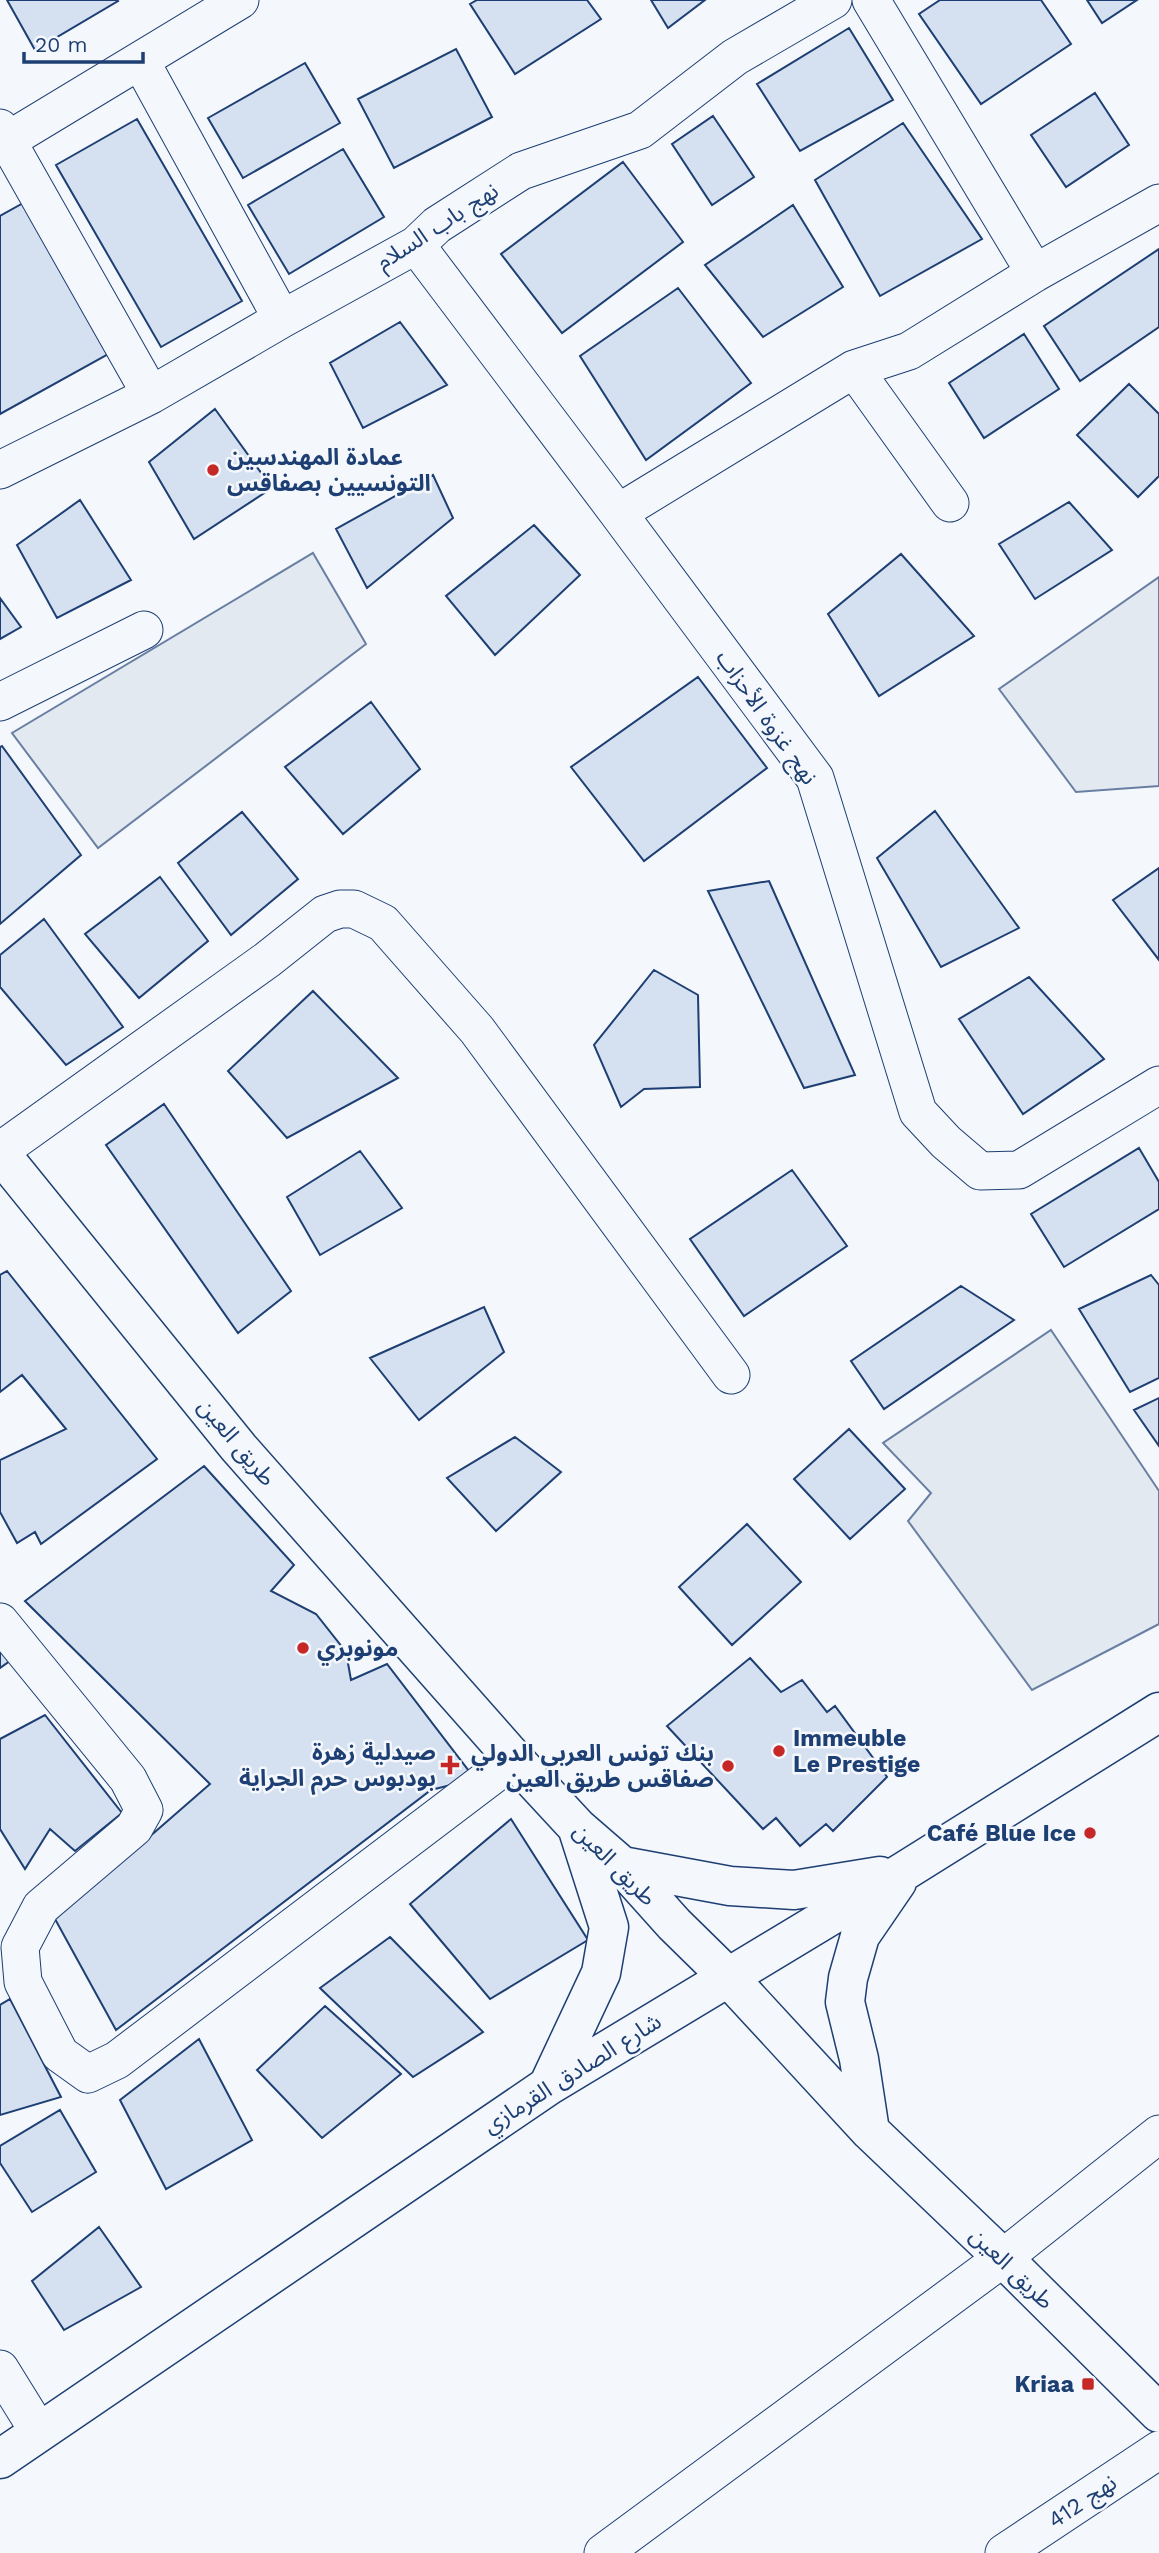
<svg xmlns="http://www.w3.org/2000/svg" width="1159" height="2553" font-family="'Work Sans','Noto Sans Arabic',sans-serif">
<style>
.green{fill:#e3e9f0;stroke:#687fa3;stroke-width:2}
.building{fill:#d5e0f0;stroke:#1d3f73;stroke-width:2}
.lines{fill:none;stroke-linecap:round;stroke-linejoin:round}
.minor-casing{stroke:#1d3f73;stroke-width:39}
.secondary-casing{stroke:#1d3f73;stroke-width:41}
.minor{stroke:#f4f7fb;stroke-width:37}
.secondary{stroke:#f4f7fb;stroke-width:38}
.poi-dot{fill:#c62828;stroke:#f4f7fb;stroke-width:2.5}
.labels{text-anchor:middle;stroke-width:5;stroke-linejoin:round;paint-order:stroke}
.street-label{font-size:23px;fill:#1d3f73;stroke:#f4f7fb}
.poi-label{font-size:23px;font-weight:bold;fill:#1d3f73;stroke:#f4f7fb;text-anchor:end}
</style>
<rect width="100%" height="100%" fill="#f4f7fb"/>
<path class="green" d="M313 553 366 644 98 848 12 733Z
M1159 577V786L1076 792 999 689Z
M1051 1330 1159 1491V1624L1032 1690 908 1521 931 1493 883 1443Z"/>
<path class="building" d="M7 0H117L118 1 35 50Z
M477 0H587L601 19 515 74 470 4Z
M651 0H705L668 28Z
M940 0H1041L1071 44 981 104 919 14Z
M1087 0H1137L1102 23Z
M849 28 893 100 800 151 757 84Z
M456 49 492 117 394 168 358 99Z
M305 63 340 123 243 178 208 118Z
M1095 93 1129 145 1066 187 1031 135Z
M713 116 754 177 712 205 672 144Z
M137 119 242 301 161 347 56 165Z
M903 123 982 239 880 296 815 180Z
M343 149 384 217 289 274 248 205Z
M623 162 683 242 562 333 501 254Z
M34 197 119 348 0 414V216Z
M793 205 843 287 763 337 705 265Z
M1159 249V327L1080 381 1044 326Z
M678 288 751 383 646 460 580 356Z
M400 322 447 385 363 428 330 363Z
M1024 334 1059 389 984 438 949 383Z
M1129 384 1159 414V476L1138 497 1077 435Z
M215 409 272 488 194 539 149 462Z
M433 475 453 518 367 588 336 529Z
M80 500 131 580 57 618 17 545Z
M1069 502 1112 550 1035 599 999 544Z
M534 525 580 575 495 655 446 596Z
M901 554 974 636 879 696 828 614Z
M0 598 21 627 0 639Z
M698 677 767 768 644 861 571 767Z
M371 702 420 769 343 834 285 767Z
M2 746 81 855 0 924V747Z
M935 811 1019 928 941 967 877 858Z
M242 812 298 879 231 935 178 863Z
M1159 868V960L1113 900Z
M160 877 208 941 139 998 85 934Z
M769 881 855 1075 804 1088 708 891Z
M44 919 123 1027 66 1065 0 987V955Z
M654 970 698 995 700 1087 644 1089 621 1107 594 1045Z
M1029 977 1104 1059 1023 1114 959 1019Z
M313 991 398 1078 287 1138 228 1071Z
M164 1104 291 1291 238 1333 106 1145Z
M1139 1148 1159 1182V1209L1064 1267 1031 1214Z
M360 1151 402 1208 320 1255 287 1197Z
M792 1170 847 1246 744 1316 690 1239Z
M7 1271 157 1459 41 1544 35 1532 17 1543 0 1512V1460L66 1429 22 1375 0 1392V1275Z
M1151 1275 1159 1285V1378L1130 1392 1079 1309Z
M961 1286 1014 1320 884 1409 851 1361Z
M484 1307 504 1352 419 1420 370 1358Z
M1159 1398V1446L1134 1410Z
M849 1429 905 1489 850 1539 794 1479Z
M515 1437 561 1472 496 1531 447 1478Z
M204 1466 294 1565 271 1591 316 1614 346 1652 351 1680 387 1664 475 1779 431 1790 116 2030 55 1919 210 1784 25 1601Z
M747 1524 801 1582 732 1645 679 1587Z
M0 1644 14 1658 0 1668Z
M750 1658 781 1692 802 1680 827 1712 835 1706 887 1777 833 1831 826 1824 800 1846 776 1818 763 1829 667 1726Z
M45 1715 122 1813 75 1851 50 1829 25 1869 0 1829V1739Z
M511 1819 588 1940 490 1999 410 1904Z
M390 1937 483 2032 413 2077 320 1988Z
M10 1999 61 2097 0 2115V2005Z
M325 2006 401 2074 322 2138 257 2070Z
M199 2039 252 2140 166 2189 120 2100Z
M60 2110 96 2172 32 2212 0 2163V2146Z
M99 2227 141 2287 64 2330 32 2281Z"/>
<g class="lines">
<defs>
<path id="minor" d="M871 0 1035 273
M141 62 282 319
M0 128 151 395
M0 145 240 0
M416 245 618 513 815 778 918 1112 946 1142 980 1171 1019 1170 1159 1085
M854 369 950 503
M0 470 151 395 282 319 416 245 437 225 521 171 640 130 735 57 833 0
M618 513 854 369 909 351 1035 273 1159 203
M0 702 144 630
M0 1151 267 960 325 914 340 909H354L383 923 477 1030 731 1375
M0 1622 128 1779 144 1810 134 1828 41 1907 20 1947 23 1982 60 2054 88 2074 117 2060 514 1759
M0 2369 39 2432
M603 2553 1003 2258 1159 2134
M1004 2553 1159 2450"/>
<path id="secondary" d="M0 1153 239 1448 514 1759 577 1827 622 1866 674 1924 728 1977 870 2131 1003 2258 1159 2413
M622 1866 730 1886 794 1890 880 1876
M548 2086 601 1973 609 1927 577 1827
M870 2131 859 2059 845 2002 848 1978 860 1936 897 1882
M0 2459 548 2086 903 1872 1159 1712"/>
</defs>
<use href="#minor" class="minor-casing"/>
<use href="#secondary" class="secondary-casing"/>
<use href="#minor" class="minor"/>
<use href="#secondary" class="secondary"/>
</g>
<g class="poi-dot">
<circle cx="213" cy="470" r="7"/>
<circle cx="303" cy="1648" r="7"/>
<circle cx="779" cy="1751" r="7"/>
<path d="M446.5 1754.5h7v7h7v7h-7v7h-7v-7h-7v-7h7z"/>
<circle cx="728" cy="1766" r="7"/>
<circle cx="1090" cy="1833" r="7"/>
<rect x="1081" y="2377" width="14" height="14" rx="3.5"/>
</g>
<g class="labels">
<g class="street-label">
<text transform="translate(437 226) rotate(-33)" y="8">نهج باب السلام</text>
<text transform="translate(767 717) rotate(55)" y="8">نهج غزوة الأحزاب</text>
<text transform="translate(237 1442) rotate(50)" y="8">طريق العين</text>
<text transform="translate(615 1864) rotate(45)" y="8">طريق العين</text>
<text transform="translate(572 2073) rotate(-32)" y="8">شارع الصادق القرمازي</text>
<text transform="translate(1012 2268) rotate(44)" y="8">طريق العين</text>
<text transform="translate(1082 2501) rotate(-34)" y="8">نهج 412</text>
</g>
<g class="poi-label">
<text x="227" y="465" text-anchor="start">عمادة المهندسين<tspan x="227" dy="26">التونسيين بصفاقس</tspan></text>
<text x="317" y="1656" text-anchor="start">مونوبري</text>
<text x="793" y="1746" text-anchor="start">Immeuble<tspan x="793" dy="26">Le Prestige</tspan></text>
<text x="436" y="1760">صيدلية زهرة<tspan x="436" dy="26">بودبوس حرم الجراية</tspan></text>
<text x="714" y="1761">بنك تونس العربي الدولي<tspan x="714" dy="26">صفاقس طريق العين</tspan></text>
<text x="1076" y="1841">Café Blue Ice</text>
<text x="1074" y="2392">Kriaa</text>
</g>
</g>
<path d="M24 52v10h119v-10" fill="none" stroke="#1d3f73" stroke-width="3.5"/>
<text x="35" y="52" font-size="21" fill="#1d3f73" stroke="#f4f7fb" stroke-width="5" paint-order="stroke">20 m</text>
</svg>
